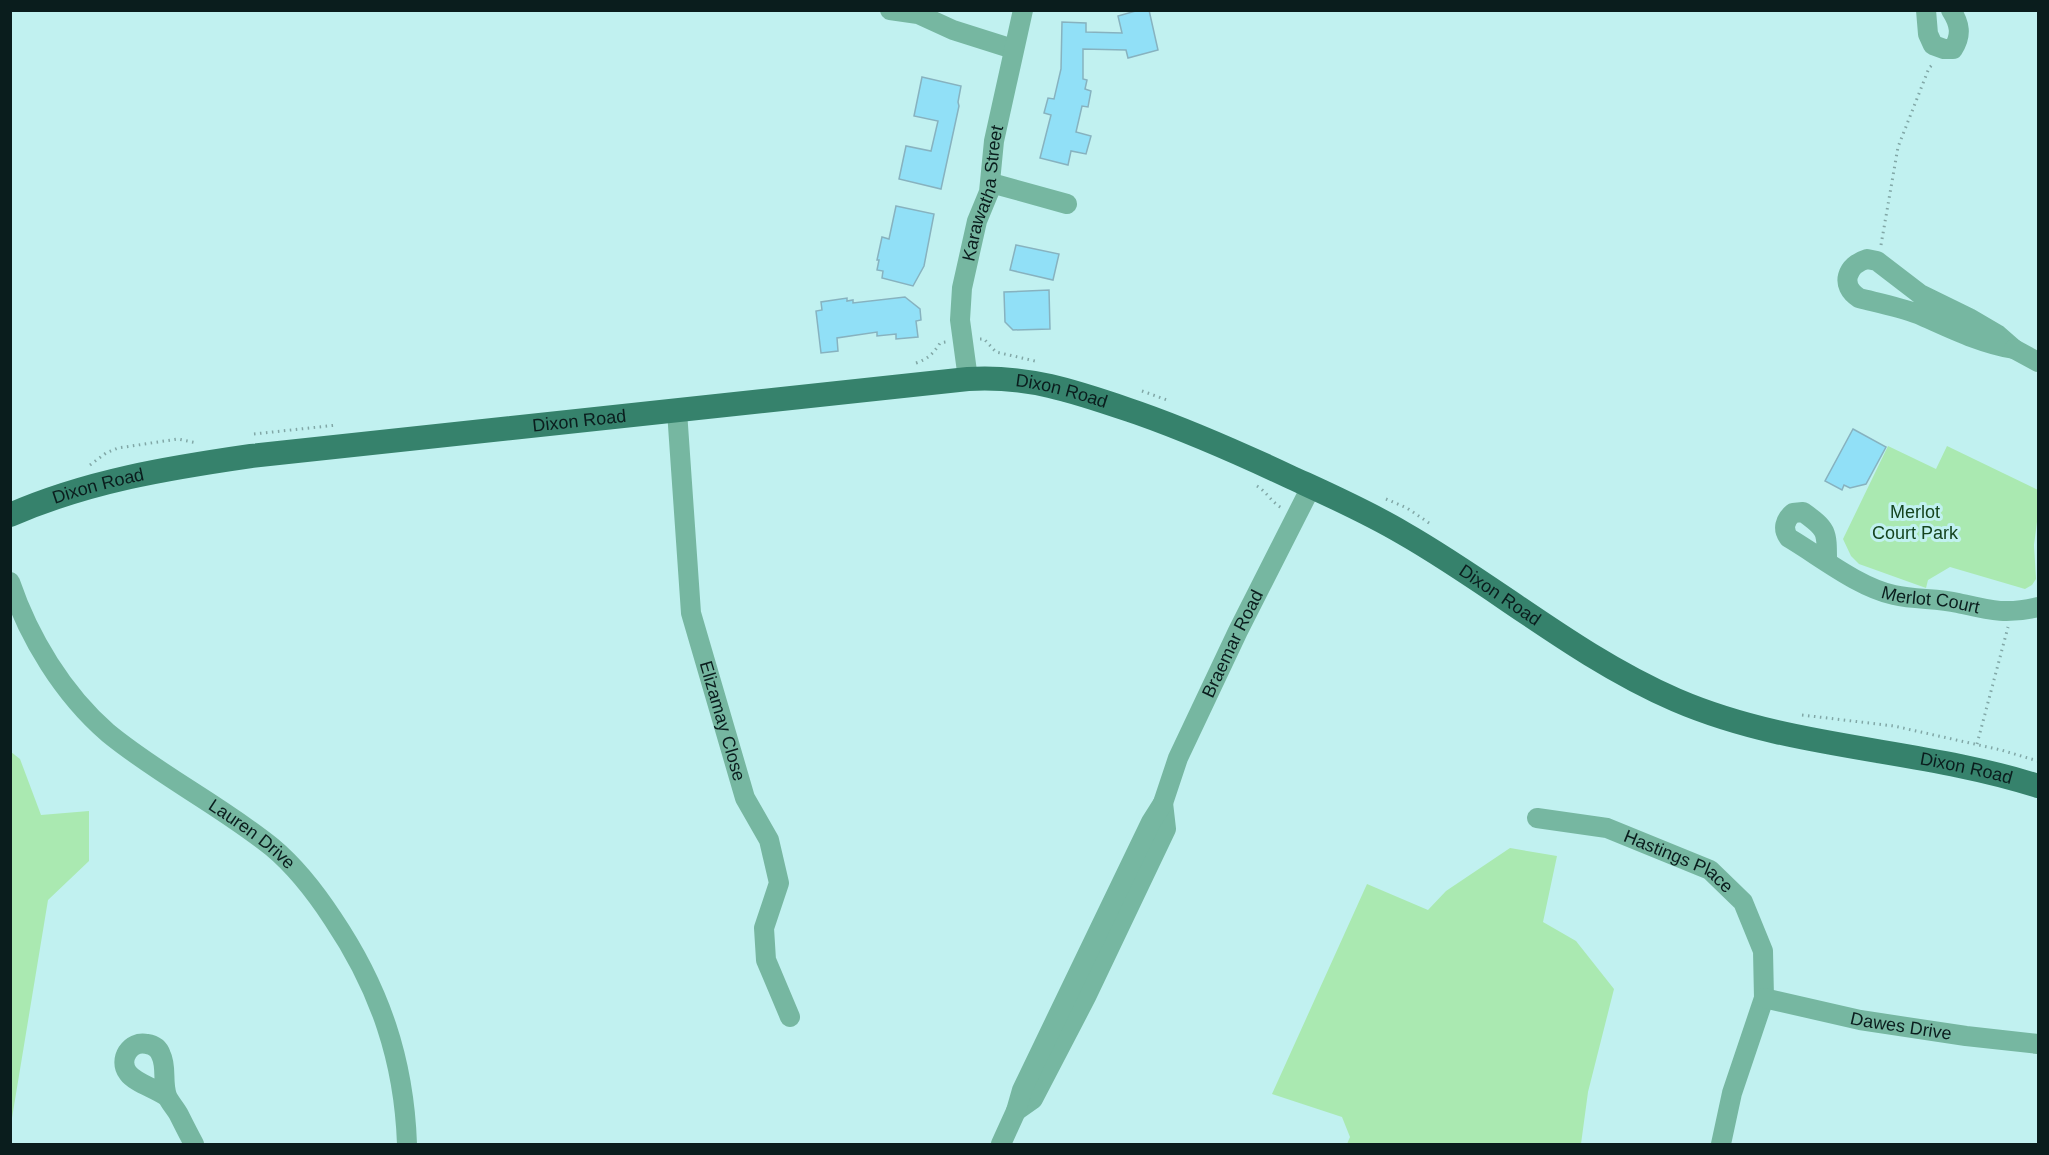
<svg xmlns="http://www.w3.org/2000/svg" width="2049" height="1155" font-family="Arial,sans-serif">
<style>
.green{fill:#aae9b1}
.building{fill:#91e0f7;stroke:#87b2bf;stroke-width:1.5}
.lines{fill:none;stroke-linecap:round;stroke-linejoin:round}
.path{stroke:#81a7a6;stroke-width:3;stroke-dasharray:1.5 4.5;stroke-linecap:butt}
.minor{stroke:#76b7a1;stroke-width:20}
.major{stroke:#36826c;stroke-width:24}
.labels{text-anchor:middle;stroke-width:6;stroke-linejoin:round;paint-order:stroke}
.street-label{font-size:18px;fill:#0a1d1d;stroke:#c1f1f0}
.park-label{font-size:18px;fill:#15441f;stroke:#c1f1f0}
</style>
<rect width="100%" height="100%" fill="#c1f1f0"/>
<path class="green" d="M1888 446 1936 469 1947 446 2038 490V514L2034 545 2036 579 2032 585 2025 589 1950 567 1928 580 1926 588 1859 564 1851 556 1843 539Z
M11 752 20 759 41 815 89 811V861L48 900 11 1124Z
M1510 848 1557 856 1543 922 1576 941 1614 989 1588 1092 1581 1144H1347L1350 1137 1342 1117 1272 1094 1367 884 1428 910 1446 891Z"/>
<path class="building" d="M1139 10H1149L1158 50 1128 58 1126 50 1083 49V79L1087 80 1085 89 1091 91 1088 107 1082 106 1076 132 1091 136 1086 154 1071 151 1068 165 1040 158 1051 115 1044 113 1048 98 1054 99 1061 69 1062 22 1086 23V32L1122 33 1118 16Z
M922 77 961 86 958 102 959 106 941 189 899 179 906 146 931 151 938 121 914 116Z
M896 206 934 214 924 266 913 286 882 278 883 271 877 270 879 260H877L882 237 889 239Z
M1016 245 1059 254 1053 280 1010 270Z
M1049 290 1050 329 1013 330 1005 322 1004 292Z
M905 297 920 309 921 320 916 321 918 337 896 339V334L877 336V332L837 338 838 351 821 353 816 311 822 310 821 302 847 298V301L853 300V303Z
M1853 429 1886 447 1866 484 1850 488 1844 485 1842 490 1825 481Z"/>
<g class="lines">
<path class="path" d="M1881 245 1898 147 1929 68 1934 63
M980 339H984L996 352 1035 361
M916 363C928 359 934 353 940 343L946 342
M1142 391 1170 401
M254 434 337 425
M90 465 106 453 118 448 178 439 197 443
M1257 486C1267 492 1271 502 1282 508
M1386 499 1407 508 1432 525
M1802 715 1894 726 2001 750 2038 761
M1977 744 2008 627"/>
<g class="minor">
<path d="M890 10 918 14 953 30 1013 49"/>
<path d="M1926 10 1928 34 1933 45 1944 49H1953C1962 35 1960 24 1951 10"/>
<path d="M991 183 1067 204"/>
<path d="M1867 259 1877 261 1920 294 1969 318 1998 335 2014 349C1979 343 1950 328 1918 314 1899 307 1879 303 1859 298 1839 285 1847 265 1867 259Z"/>
<path d="M2014 349 2038 362"/>
<path id="s1" d="M968 379 960 320 962 288 977 221 989 192 994 141 1023 10"/>
<path id="s2" d="M677 411 691 613 745 798 769 840 779 883 764 928 766 960 790 1017"/>
<path id="s3" d="M1827 561C1827 531 1827 529 1803 512L1793 513C1785 520 1782 529 1789 538 1821 557 1858 587 1894 595 1915 600 1937 598 1958 603 1989 610 2005 615 2038 607"/>
<path id="s4" d="M10 582C29 638 63 694 108 733 159 775 220 805 272 847 296 867 316 893 333 919 380 989 404 1060 407 1144"/>
<path id="s5" d="M1537 818 1607 828 1710 870 1743 902 1763 951 1764 998 1732 1093 1721 1144"/>
<path id="s6" d="M1764 998 1860 1020 1966 1036 2038 1044"/>
<path d="M167 1097C157 1089 135 1083 128 1073 118 1060 130 1040 147 1044 154 1045 159 1049 161 1055 167 1067 162 1082 167 1096 170 1103 176 1109 179 1115 184 1125 189 1135 194 1144"/>
<path d="M1016 1111 1033 1099 1086 997 1166 829 1163 803"/>
<path id="s7" d="M1001 1144 1016 1111 1022 1090 1151 822 1163 803 1178 758 1238 631 1311 487"/>
</g>
<path class="major" id="s8" d="M10 515C88 481 168 468 251 456L968 379C1030 375 1079 393 1138 413 1189 431 1239 453 1288 476 1327 494 1366 511 1403 533 1496 586 1577 657 1676 700 1792 750 1920 748 2038 786"/>
</g>
<g class="labels">
<g class="street-label">
<text dy="6" stroke="none"><textPath href="#s1" startOffset="189">Karawatha Street</textPath></text>
<text dy="6" stroke="none"><textPath href="#s8" startOffset="1065">Dixon Road</textPath></text>
<text dy="6" stroke="none"><textPath href="#s8" startOffset="579">Dixon Road</textPath></text>
<text dy="6" stroke="none"><textPath href="#s8" startOffset="93">Dixon Road</textPath></text>
<text dy="6" stroke="none"><textPath href="#s8" startOffset="1551">Dixon Road</textPath></text>
<text dy="6" stroke="none"><textPath href="#s3" startOffset="254">Merlot Court</textPath></text>
<text dy="6" stroke="none"><textPath href="#s7" startOffset="552">Braemar Road</textPath></text>
<text dy="6" stroke="none"><textPath href="#s2" startOffset="315">Elizamay Close</textPath></text>
<text dy="6" stroke="none"><textPath href="#s8" startOffset="2055">Dixon Road</textPath></text>
<text dy="6" stroke="none"><textPath href="#s4" startOffset="358">Lauren Drive</textPath></text>
<text dy="6" stroke="none"><textPath href="#s5" startOffset="150">Hastings Place</textPath></text>
<text dy="6" stroke="none"><textPath href="#s6" startOffset="140">Dawes Drive</textPath></text>
</g>
<g class="park-label">
<text x="1915" y="518">Merlot<tspan x="1915" dy="21">Court Park</tspan></text>
</g>
</g>
<rect width="2049" height="1155" fill="none" stroke="#0a1d1d" stroke-width="24"/>
</svg>
